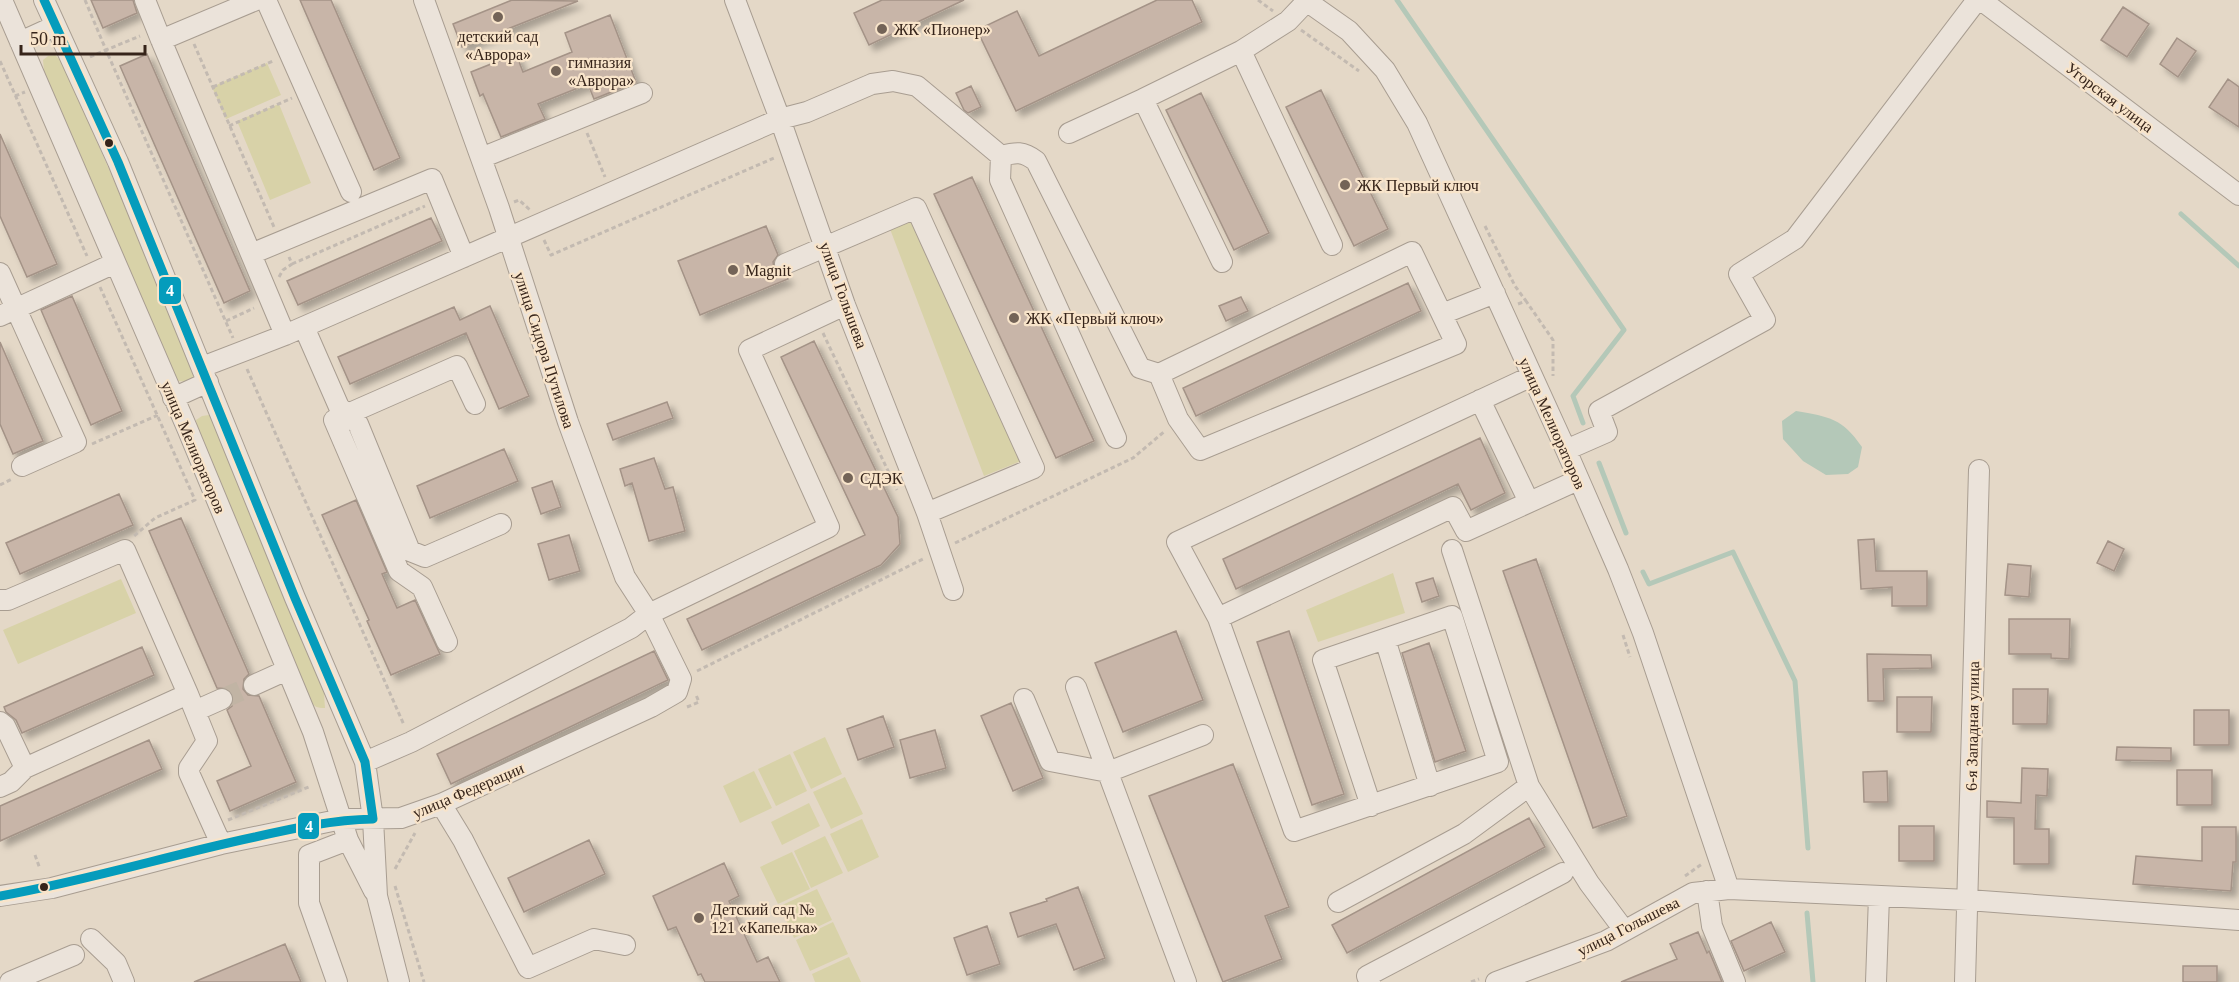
<svg xmlns="http://www.w3.org/2000/svg" width="2239" height="982" font-family="Georgia,serif">
<style>
.green{fill:#d8d2a8}
.water{fill:#b4c8b8}
.lines{fill:none;stroke-linecap:round;stroke-linejoin:round}
.stream{stroke:#b4c8b8;stroke-width:5}
.building{fill:#c8b5a8;stroke:#a49387;stroke-width:1.5;filter:url(#shadow)}
.minor-tunnel{stroke:#c1b4a4;stroke-width:20;stroke-dasharray:20 10;stroke-linecap:butt}
.minor-casing{stroke:#a89d91;stroke-width:22}
.path{stroke:#c3bab1;stroke-width:3;stroke-dasharray:4.5 3;stroke-linecap:butt}
.minor{stroke:#ebe3da;stroke-width:20}
.bus-1-casing{stroke:#f8e4ca;stroke-width:14}
.bus-1{stroke:#059cbc;stroke-width:9}
.poi-dot{fill:#736357;stroke:#f8e4ca;stroke-width:2}
.bus-dot{fill:#36241a;stroke:#f8e4ca;stroke-width:2}
.labels{text-anchor:middle;stroke-width:4.5;stroke-linejoin:round;paint-order:stroke}
.poi-label{font-size:16px;fill:#36241a;stroke:#f8e4ca;text-anchor:start}
.street-label{font-size:16px;fill:#36241a;stroke:#f8e4ca}
.line-badge{stroke:#f8e4ca;stroke-width:2}
.badge-label{font-size:16px;text-anchor:middle;font-weight:bold;fill:#fff}
</style>
<defs>
<filter id="shadow"><feDropShadow dx="5.5" dy="5.5" stdDeviation="3" flood-color="#0004"/></filter>
</defs>
<rect width="100%" height="100%" fill="#e4d8c7"/>
<path class="green" d="M55 55 63 63 194 366 196 373 189 382 178 381 174 375 44 71 43 60 48 56Z
M267 63 281 95 226 119 212 87Z
M279 104 311 183 270 200 237 121Z
M912 218 1021 461 984 476 890 229Z
M209 415 212 416 323 679 325 708C317 708 314 707 310 700L197 427 196 420 202 416Z
M1393 573 1405 613 1318 642 1306 610Z
M121 579 136 613 18 664 3 630Z
M825 737 842 774 811 789 793 752Z
M790 754 807 791 776 806 758 769Z
M754 771 772 808 740 823 723 786Z
M845 777 863 814 831 829 813 792Z
M809 803 820 826 782 845 771 822Z
M862 819 879 857 848 872 830 834Z
M825 836 843 873 811 888 794 851Z
M792 852 810 889 778 904 760 867Z
M817 889 832 920 794 938 780 906Z
M833 922 848 954 810 971 796 940Z
M849 957 861 982H815L812 974Z"/>
<path class="water" d="M1796 411C1830 417 1842 418 1862 447L1858 467 1848 474 1826 475 1803 461 1783 439 1782 421Z"/>
<g class="lines">
<path class="stream" d="M1397 0 1624 330 1573 396 1583 423
M2181 214 2239 266
M1599 463 1626 533
M1643 572 1649 584 1733 552 1795 681 1808 848
M1807 913 1813 982"/>
</g>
<path class="building" d="M91 0H133L137 13 103 28Z
M300 0H331L400 158 374 170Z
M512 0 578 1 462 47 453 24Z
M882 0H964L869 45 854 13Z
M1157 0H1192L1202 22 1016 111 977 30 1017 11 1039 56Z
M2123 7 2149 24 2127 57 2101 40Z
M610 15 636 82 594 99 588 84 538 104 545 119 501 137 483 94 480 96 471 72 516 54 523 72 572 52 565 33Z
M2177 38 2196 51 2178 77 2160 64Z
M147 54 250 291 224 303 120 66Z
M2228 79 2239 87V127L2209 107Z
M971 86 981 107 968 113 964 110 956 93Z
M1321 90 1388 229 1354 246 1286 107Z
M1201 93 1269 233 1234 250 1166 110Z
M0 134 57 264 27 277 0 216Z
M972 177 1094 441 1056 458 934 194Z
M431 218 442 241 298 305 287 281Z
M766 226 778 255 773 262 774 268 778 274 786 276 788 279 700 315 678 261Z
M1408 283 1421 311 1196 416 1183 388Z
M72 296 122 411 91 425 41 310Z
M1241 297 1248 311 1226 321 1219 306Z
M490 306 529 396 499 409 466 333 350 384 338 357 454 307 460 320Z
M814 341 898 517 900 544 881 565 702 650 687 619 865 535 781 357Z
M0 342 43 441 13 454 0 424Z
M667 402 673 418 613 440 607 424Z
M1480 438 1505 493 1471 510 1458 484 1236 589 1223 559Z
M504 449 518 481 430 518 417 486Z
M654 458 665 489 673 487 685 531 649 541 632 483 625 486 620 469Z
M552 481 561 507 541 514 532 488Z
M119 494 133 525 20 574 6 543Z
M356 500 387 572 382 574 397 608 415 600 440 654 391 675 367 621 369 620 322 515Z
M181 518 249 674 244 679 243 689 248 695 259 696 296 782 230 811 217 781 251 766 227 710 232 706 233 695 229 689 217 688 149 531Z
M569 535 580 571 549 580 538 544Z
M1874 539 1876 571H1927V606H1892V587L1861 589 1858 540Z
M2108 541 2124 549 2114 571 2097 563Z
M1536 559 1627 816 1593 828 1503 571Z
M2008 564 2031 566 2029 597 2005 595Z
M1433 578 1439 596 1422 602 1416 583Z
M2009 619H2070L2069 659 2051 658V654H2009Z
M1176 631 1203 700 1123 732 1095 663Z
M1289 631 1344 794 1312 805 1257 642Z
M1429 643 1466 751 1435 762 1402 653Z
M142 647 154 675 22 733 16 720 6 712 4 707Z
M654 651 668 680 451 784 437 754Z
M1867 654 1931 655 1932 668 1883 669 1884 701H1868Z
M2013 689H2048L2047 724H2013Z
M1897 697H1932L1931 732H1897Z
M1011 703 1043 778 1013 791 981 716Z
M2194 710H2229V745H2194Z
M883 716 894 747 858 760 847 729Z
M935 730 946 768 910 778 900 740Z
M149 740 162 769 0 841V806Z
M2117 747 2171 748V761L2116 760Z
M1233 764 1289 907 1265 916 1282 959 1223 982 1149 796Z
M2022 768 2048 769 2047 796 2036 795 2035 829H2049V864H2014V818L1987 817V801L2021 803Z
M2177 770H2212V805H2177Z
M1887 771 1888 802H1864L1863 772Z
M1529 818 1545 847 1347 953 1332 925Z
M1899 826H1934V861H1899Z
M2202 827H2236V862H2233L2231 891 2133 884 2136 856 2202 861Z
M589 840 605 874 524 912 508 878Z
M724 863 739 896 729 901 757 962 768 957 780 982H705L701 974 698 975 676 927 668 930 653 896Z
M1078 887 1105 958 1074 970 1056 924 1018 937 1010 913 1047 901 1046 899Z
M1771 922 1785 952 1744 971 1731 941Z
M987 926 1000 964 967 975 954 938Z
M1698 932 1707 953 1709 951 1722 982H1621L1677 959 1670 944Z
M285 944 301 982H194Z
M2183 966H2217V982H2183Z"/>
<g class="lines">
<path class="minor-tunnel" d="M222 699 254 685"/>
<defs>
<path id="minor" d="M2 0 187 428 313 732 348 840 374 891
M44 0 118 162 295 598 365 762 373 819 377 896 399 982
M145 0 161 40 256 0
M266 0 351 192
M735 0 780 119 845 305 927 513 953 590
M1305 0 1349 31 1385 70 1417 123 1566 450 1618 569 1643 633 1729 889
M1981 0 2239 195
M161 40 285 335
M20 42 55 26
M1241 51 1332 245
M1069 133 1143 99
M1001 156 1000 180 1116 438
M481 158 642 93
M1412 252 1456 344 1200 450 1178 419 1159 374Z
M251 254 432 179 464 257
M1222 262 1143 99 1241 51 1288 21 1307 1
M785 264 916 208 1034 468 927 513
M0 273 76 442 22 466
M1442 314 1495 293
M0 316 115 263
M304 327 339 407 358 424 410 551 425 557 501 524
M202 367 285 335 780 119 807 112 872 84 893 81 917 86 1001 156C1016 152 1023 151 1036 161L1140 368 1159 374
M1532 376 1177 542 1218 618 1453 507 1466 531 1578 480
M173 398 208 382
M1480 400 1529 502
M1566 450 1607 432 1599 411 1765 320 1739 274 1795 239 1977 0
M1452 550 1529 786 1589 883 1624 930
M0 600H8L125 550 188 694
M1218 618 1294 831 1498 762 1452 616 1323 660 1371 806
M1385 639 1430 786
M447 642 422 587 399 571 334 420 457 366 475 404
M254 685 287 670
M1076 687 1186 982
M1024 699 1050 761 1108 772 1203 735
M195 711 222 699
M0 722 5 726 25 768 11 782 0 787
M365 762 411 742 631 628 649 614 829 527 749 350 845 305
M25 768 188 694 207 741 189 768V773L221 844
M441 804 463 840 528 968 594 939 625 945
M1707 891 1712 926 1735 982
M0 896 52 888 221 844 342 819 401 818 441 804 651 707 677 692 681 679 649 614 625 577 568 422 499 208 424 0
M1338 902 1464 834 1529 786
M91 939 116 963 124 982
M10 982 74 955
M337 982 309 903V855L348 840
M1370 982 1367 976 1563 873
M1496 982 1606 941 1693 893 1729 889 1968 900 2239 920
M1876 982 1879 896
M1965 982 1979 470"/>
</defs>
<use href="#minor" class="minor-casing"/>
<path class="path" d="M85 0 106 50 140 36
M1258 0 1273 11
M1301 30 1359 71
M194 44 274 227
M90 57 106 50 233 338
M0 61 87 256
M213 87 273 61
M15 96 25 92
M229 126 292 98
M587 133 605 177
M514 202 519 200 530 210
M1485 226 1515 286 1526 301
M544 240 551 255 774 158
M292 264 425 206
M279 277 283 270 292 264 289 257
M100 287 195 500 155 518 134 536
M1518 304 1526 301 1553 340V376
M226 321 254 308
M823 333 897 490
M247 369 404 725
M92 444 158 415
M0 485 12 479
M955 543 1133 458 1165 431
M1623 635 1630 657
M697 671 925 558
M687 707 699 702 696 695
M228 820 311 786
M35 855 40 869
M395 869 415 833
M1685 876 1702 864
M395 886 424 982
M1471 982 1479 979"/>
<use href="#minor" class="minor"/>
<defs>
<path id="bus-1" d="M0 896C86 881 170 855 255 837 294 828 333 820 373 819L365 762 295 598 118 162 44 0"/>
</defs>
<use href="#bus-1" class="bus-1-casing"/>
<use href="#bus-1" class="bus-1"/>
</g>
<g class="poi-dot">
<circle cx="498" cy="17" r="6"/>
<circle cx="882" cy="29" r="6"/>
<circle cx="556" cy="71" r="6"/>
<circle cx="1345" cy="185" r="6"/>
<circle cx="733" cy="270" r="6"/>
<circle cx="1014" cy="318" r="6"/>
<circle cx="848" cy="478" r="6"/>
<circle cx="699" cy="918" r="6"/>
</g>
<g class="bus-dot">
<circle cx="109" cy="143" r="5"/>
<circle cx="44" cy="887" r="5"/>
</g>
<g class="labels">
<g class="poi-label">
<text x="894" y="35">ЖК «Пионер»</text>
<text x="498" y="42" text-anchor="middle">детский сад<tspan x="498" dy="18">«Аврора»</tspan></text>
<text x="568" y="68">гимназия<tspan x="568" dy="18">«Аврора»</tspan></text>
<text x="1357" y="191">ЖК Первый ключ</text>
<text x="745" y="276">Magnit</text>
<text x="1026" y="324">ЖК «Первый ключ»</text>
<text x="860" y="484">СДЭК</text>
<text x="711" y="915">Детский сад №<tspan x="711" dy="18">121 «Капелька»</tspan></text>
</g>
<g class="street-label">
<text transform="translate(2110 97) rotate(37)" y="6">Угорская улица</text>
<text transform="translate(844 295) rotate(70)" y="6">улица Голышева</text>
<text transform="translate(545 350) rotate(72)" y="6">улица Сидора Путилова</text>
<text transform="translate(1553 423) rotate(66)" y="6">улица Мелиораторов</text>
<text transform="translate(194 447) rotate(67)" y="6">улица Мелиораторов</text>
<text transform="translate(1972 726) rotate(-89)" y="6">6-я Западная улица</text>
<text transform="translate(468 790) rotate(-23)" y="6">улица Федерации</text>
<text transform="translate(1628 926) rotate(-27)" y="6">улица Голышева</text>
</g>
</g>
<g class="line-badge">
<rect x="158" y="276" width="24" height="29" rx="6" fill="#059cbc"/>
<rect x="297" y="812" width="23" height="28" rx="6" fill="#059cbc"/>
</g>
<g class="badge-label">
<text x="170" y="296">4</text>
<text x="309" y="832">4</text>
</g>
<path d="M21 45v9h124v-9" fill="none" stroke="#36241a" stroke-width="3"/>
<text x="30" y="45" font-size="18" fill="#36241a" stroke="#f8e4ca" stroke-width="4.5" paint-order="stroke">50 m</text>
</svg>
